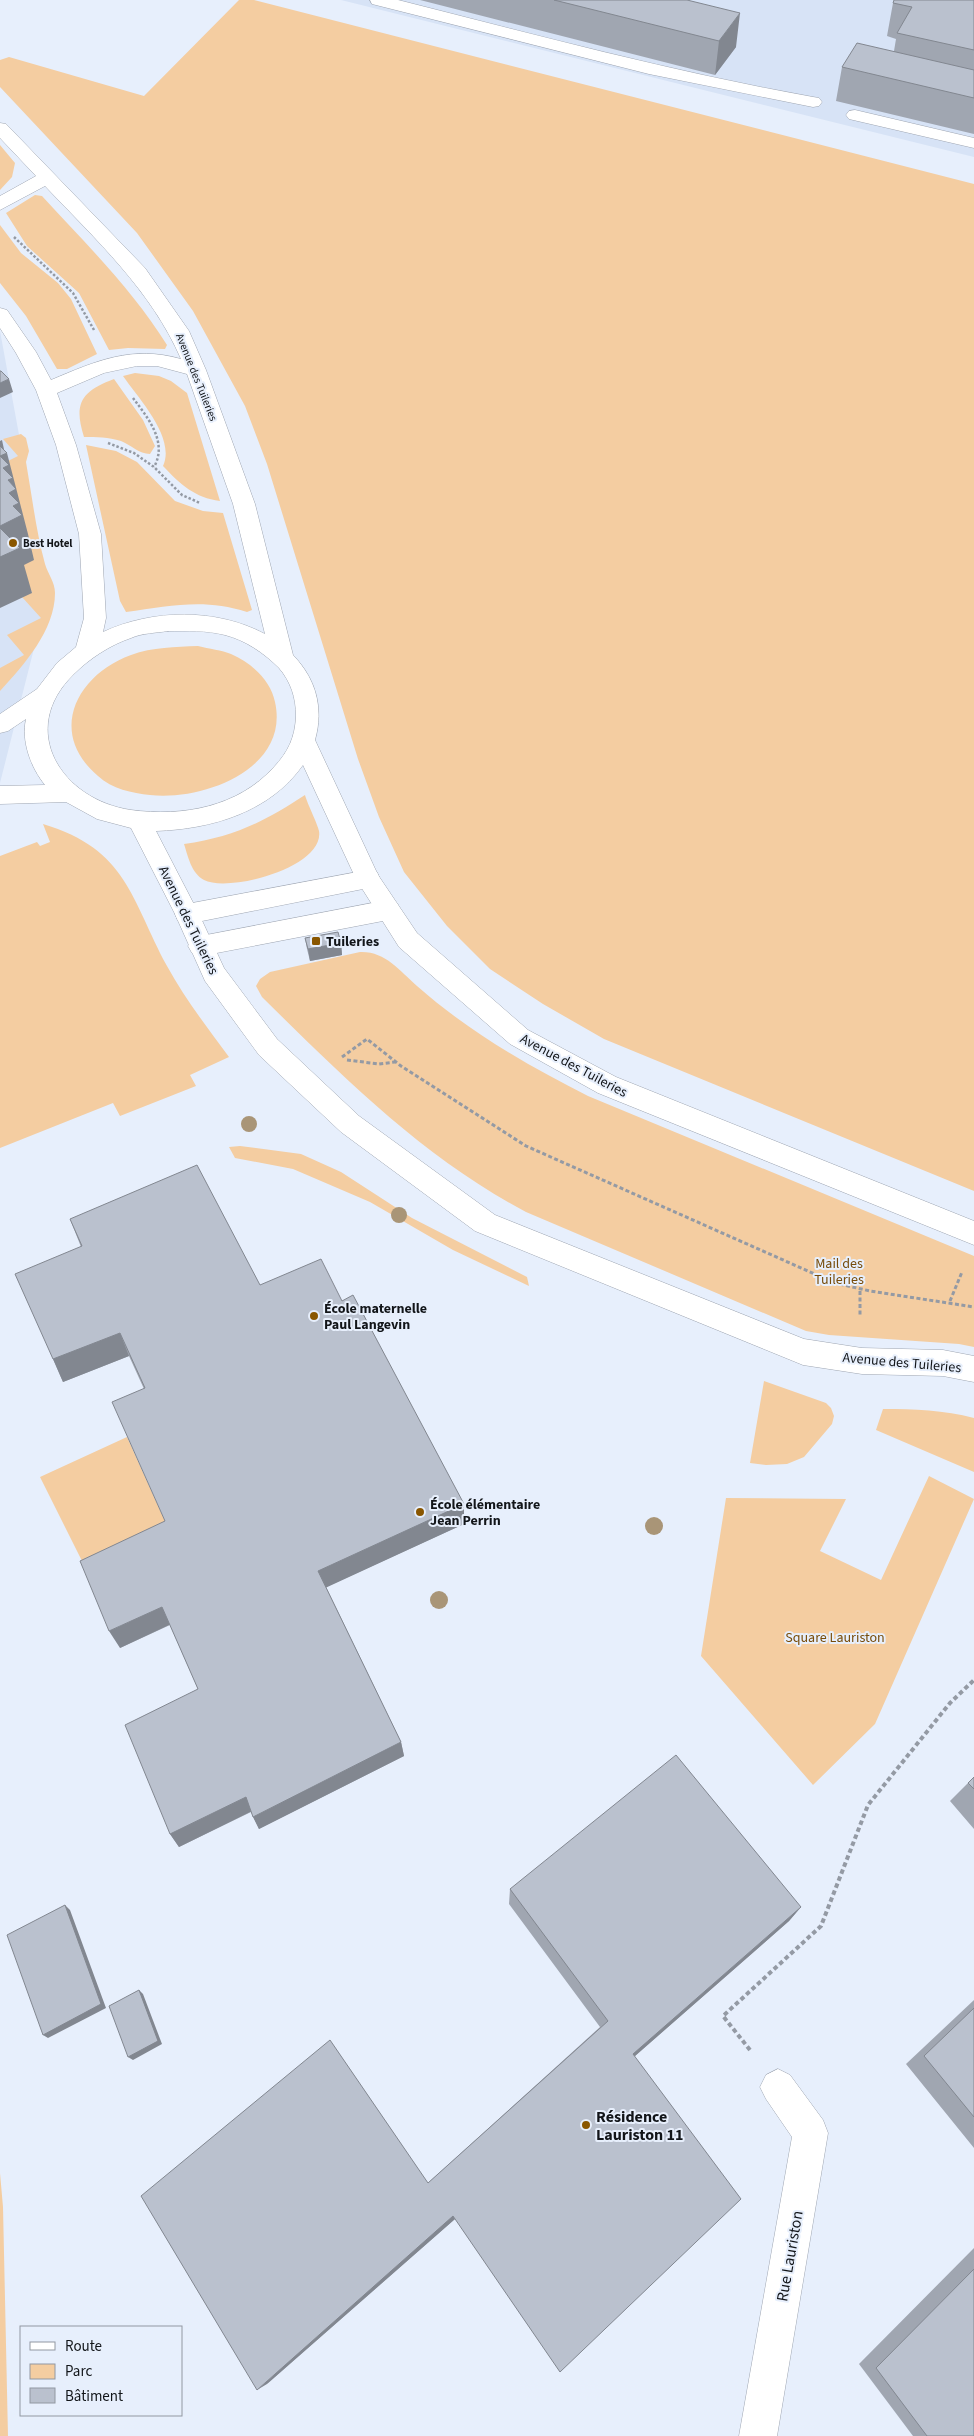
<svg xmlns="http://www.w3.org/2000/svg" width="974" height="2436" font-family="'Source Sans 3',sans-serif">
<style>
.built{fill:#d7e3f6}
.green{fill:#f4cda1}
.lines{fill:none;stroke-linecap:round;stroke-linejoin:round}
.service-casing{stroke:#9fa6b2;stroke-width:1}
.minor-casing{stroke:#9fa6b2;stroke-width:1}
.path-far2{stroke:#949aa4;stroke-width:2.5;stroke-dasharray:2.5 2;stroke-linecap:butt}
.path-far1{stroke:#949aa4;stroke-width:3;stroke-dasharray:4 2.5;stroke-linecap:butt}
.path{stroke:#949aa4;stroke-width:4;stroke-dasharray:4.5 3;stroke-linecap:butt}
.service{fill:#fff;fill-rule:evenodd}
.minor{fill:#fff;fill-rule:evenodd}
.tree{fill:#a99577}
.wall{fill:#a0a6b1}
.shaded-wall{fill:#828790}
.building{fill:#bac1ce;stroke:#828790}
.poi-dot{fill:#895600;stroke:#e7effc;stroke-width:2}
.labels{text-anchor:middle;stroke-width:4;stroke-linejoin:round;paint-order:stroke}
.far-street-label{font-size:11px;fill:#121519;stroke:#e7effc}
.far-poi-label{font-size:11px;font-weight:bold;fill:#121519;stroke:#e7effc;text-anchor:start}
.street-label{font-size:14px;fill:#121519;stroke:#e7effc}
.poi-label{font-size:14px;font-weight:bold;fill:#121519;stroke:#e7effc;text-anchor:start}
.park-label{font-size:14px;fill:#774c0a;stroke:#e7effc}
.near-poi-label{font-size:16px;font-weight:bold;fill:#121519;stroke:#e7effc;text-anchor:start}
.near-street-label{font-size:16px;fill:#121519;stroke:#e7effc}
</style>
<rect width="100%" height="100%" fill="#e7effc"/>
<path class="built" d="M341 0H974V157Z
M0 331 48 593 0 783Z"/>
<path class="green" d="M239 0H254L974 184V1191L604 1039 543 1004 490 969 447 926 404 872 379 817 358 759 267 464 245 406 193 311 137 233 0 87V60L9 57 144 96Z
M0 145 15 163 12 177 0 190Z
M35 195 42 196C87 245 132 289 167 345L165 349 128 348 109 350 79 293 27 246 6 213Z
M0 225 21 253 58 283 71 299 97 354 67 369H57L26 316 0 283Z
M135 373 159 376 171 381 187 393 220 501C195 498 180 484 163 466 176 438 139 399 123 376Z
M114 379 143 420 155 446 150 454C139 454 131 445 121 441 108 437 97 437 84 437 73 403 82 391 114 379Z
M21 434 26 438 29 451 26 462C32 496 36 531 45 564 48 574 55 582 55 593 55 630 24 665 0 691V668L24 655 7 635 41 618 22 597 32 592 11 571 0 465 18 456 3 439Z
M86 445 116 451 137 462 175 501 203 511 223 513 252 610 247 612C204 598 170 606 126 612L120 601Z
M198 646C209 649 222 650 231 654 252 663 271 681 275 702 290 769 203 801 150 795 132 793 112 789 98 776 47 733 76 675 131 655 153 647 175 647 198 646Z
M305 795C307 803 318 825 319 831 325 867 229 893 204 880 191 873 188 856 184 844 233 837 264 822 305 795Z
M43 824C127 849 131 899 167 966 185 999 207 1027 229 1057L190 1075 196 1086 120 1116 113 1103 0 1148V856L37 842 40 846 50 842Z
M360 952C385 951 399 970 417 986 468 1031 528 1066 588 1096L974 1256V1347L959 1344 829 1335 806 1331 526 1212C424 1158 343 1077 262 997L256 986 260 979 270 972Z
M240 1146 301 1154 341 1172 412 1218 527 1277 529 1286 453 1250 370 1202 293 1169 235 1158 229 1147Z
M764 1381 826 1403 831 1408 834 1416 832 1424 804 1457 787 1464 766 1465 750 1463Z
M883 1409C914 1409 944 1410 974 1418V1472L876 1430Z
M127 1437 174 1541 91 1579 40 1477Z
M929 1476 974 1499 875 1724 813 1785 701 1656 726 1498 846 1499 820 1551 881 1580Z
M0 2173 3 2207 8 2436H0Z"/>
<g class="lines">
<defs>
<path id="service" d="M370 0H398C536 35 673 72 813 97L819 98 822 102 819 106 813 107 649 74 372 4Z
M855 110 974 138V148L849 119 846 115 849 111Z
M368 870 377 872 380 879 377 886 368 888 187 924 178 921 175 914 178 907 187 904Z
M388 900 397 903 400 910 397 917 388 920 201 956 192 953 188 946 192 939 201 936Z"/>
<path id="minor" d="M0 123 6 124 145 268 189 331 206 370 255 504 293 655C316 679 324 708 315 740L378 875 417 933 528 1030 616 1077 974 1221V1245L598 1093 510 1044 399 947 356 879 303 765C270 812 212 829 156 831L199 914 224 968 277 1039 359 1116 495 1215 804 1339 862 1348 943 1350 974 1356V1382L943 1376 862 1374 803 1365 475 1231 341 1132 259 1055 205 981 175 914 131 828 97 819 66 802 0 804V786L45 785C31 768 21 741 26 719L8 731 0 733V714L37 689 57 663 76 647 84 618 79 534 56 445 36 390 16 353 0 328V308L7 310 36 352 51 380C96 361 132 345 181 359 151 290 96 240 45 186L0 210V196L36 176 0 138ZM137 366H157L187 374 233 504 265 634C216 608 153 609 103 632L106 618 101 534 76 445 57 393 104 373ZM168 631C187 631 206 630 225 635 245 640 264 653 279 668 291 682 296 698 296 716 295 738 288 752 274 767 238 807 183 817 131 810 62 800 16 730 74 674 89 659 110 645 131 638 142 633 156 633 168 631Z
M778 2069 790 2075 823 2120 828 2133 777 2436H739L792 2137 766 2099 760 2087 766 2075Z"/>
</defs>
<use href="#service" class="service-casing"/>
<use href="#minor" class="minor-casing"/>
<path class="path-far2" d="M14 237 73 293 94 330
M133 398C148 418 168 442 154 467
M108 443 134 453 154 467 182 495 200 503"/>
<path class="path-far1" d="M342 1057 367 1039 401 1066 526 1146 835 1283 870 1291 974 1307
M347 1060 379 1064 395 1062
M860 1291V1316
M950 1301 962 1272"/>
<path class="path" d="M750 2050 723 2016 821 1926 868 1805 950 1703 974 1680"/>
<use href="#service" class="service"/>
<use href="#minor" class="minor"/>
</g>
<g class="tree">
<circle cx="249" cy="1124" r="8"/>
<circle cx="399" cy="1215" r="8"/>
<circle cx="654" cy="1526" r="9"/>
<circle cx="439" cy="1600" r="9"/>
</g>
<path class="wall" d="M420 0H687L736 47 715 75Z
M974 0V134L836 101 842 67 894 51 896 39 887 36 893 3Z
M305 938 341 943 342 955 310 961 307 949Z
M70 1219 260 1285 342 1301 464 1524 326 1587 401 1742 404 1756 259 1829 251 1812 179 1847 170 1834 198 1689 170 1625 120 1648 165 1521 144 1389 129 1356 63 1382 53 1359 81 1247Z
M974 1777V1829L950 1801Z
M510 1889 801 1907 789 1921 635 2056 455 2219 267 2384 428 2183 600 2027 509 1904Z
M974 2000V2148L906 2064Z
M974 2248V2436H913L859 2364Z"/>
<path class="shaded-wall" d="M740 13 736 47 715 75 719 41Z
M9 379 13 392 0 398V383Z
M2 440 5 454 7 453 28 534 34 560 24 565 32 593 0 608V441Z
M341 943 342 955 310 961 308 949Z
M120 1333 129 1356 63 1382 53 1359Z
M464 1504V1524L323 1589 318 1571Z
M162 1607 171 1624 120 1648 109 1631Z
M401 1742 404 1756 259 1829 253 1817Z
M246 1797 252 1811 179 1847 170 1834Z
M65 1905 70 1910 106 2008 48 2038 43 2035Z
M801 1907 789 1921 627 2063 633 2054Z
M139 1990 143 1994 162 2044 133 2060 128 2057Z
M453 2216 455 2219 267 2384 257 2390Z"/>
<path class="building" d="M554 0H687L740 13 719 41Z
M894 0H974V50L897 33 912 7 893 3Z
M857 43 974 70V98L842 67Z
M0 371H1L9 379 0 383Z
M0 446 7 453 0 456 9 465 3 468 13 478 8 480 16 489 9 493 19 503 13 506 22 515 0 526Z
M0 528 20 548 0 557Z
M338 932 341 943 308 949 305 938Z
M197 1165 260 1285 321 1259 342 1301 353 1295 464 1504 318 1571 401 1742 253 1817 246 1797 170 1834 125 1725 198 1689 162 1607 109 1631 80 1561 165 1521 112 1402 145 1388 120 1333 53 1359 15 1274 82 1246 70 1219Z
M676 1755 801 1907 633 2054 741 2199 560 2372 453 2216 257 2390 141 2196 330 2040 428 2183 608 2021 510 1889Z
M974 1777V1789L968 1783Z
M65 1905 101 2004 43 2035 7 1935Z
M139 1990 158 2041 128 2057 109 2006Z
M974 2008V2117L924 2056Z
M974 2269V2436H927L876 2368Z"/>
<g class="poi-dot">
<circle cx="13" cy="543" r="5"/>
<rect x="311" y="936" width="10" height="10" rx="2.5"/>
<circle cx="314" cy="1316" r="5"/>
<circle cx="420" cy="1512" r="5"/>
<circle cx="586" cy="2125" r="5"/>
</g>
<g class="labels">
<g class="far-street-label">
<text transform="translate(197 377) rotate(68)" y="4">Avenue des Tuileries</text>
</g>
<g class="far-poi-label">
<text x="23" y="547">Best Hotel</text>
</g>
<g class="street-label">
<text transform="translate(189 920) rotate(64)" y="5">Avenue des Tuileries</text>
<text transform="translate(574 1065) rotate(28)" y="5">Avenue des Tuileries</text>
<text transform="translate(902 1362) rotate(5)" y="5">Avenue des Tuileries</text>
</g>
<g class="poi-label">
<text x="326" y="946">Tuileries</text>
<text x="324" y="1313">École maternelle<tspan x="324" dy="16">Paul Langevin</tspan></text>
<text x="430" y="1509">École élémentaire<tspan x="430" dy="16">Jean Perrin</tspan></text>
</g>
<g class="park-label">
<text x="839" y="1268">Mail des<tspan x="839" dy="16">Tuileries</tspan></text>
<text x="835" y="1642">Square Lauriston</text>
</g>
<g class="near-poi-label">
<text x="596" y="2122">Résidence<tspan x="596" dy="18">Lauriston 11</tspan></text>
</g>
<g class="near-street-label">
<text transform="translate(789 2256) rotate(-80)" y="6">Rue Lauriston</text>
</g>
</g>
<rect x="20" y="2326" width="162" height="90" fill="#e7effc" stroke="#9298a1"/>
<rect x="30" y="2342" width="25" height="8" fill="#ffffff" stroke="#9298a1"/>
<text x="65" y="2351" font-size="15" fill="#121519">Route</text>
<rect x="30" y="2364" width="25" height="15" fill="#f4cda1" stroke="#9298a1"/>
<text x="65" y="2376" font-size="15" fill="#121519">Parc</text>
<rect x="30" y="2388" width="25" height="15" fill="#bac1ce" stroke="#9298a1"/>
<text x="65" y="2401" font-size="15" fill="#121519">Bâtiment</text>
</svg>
